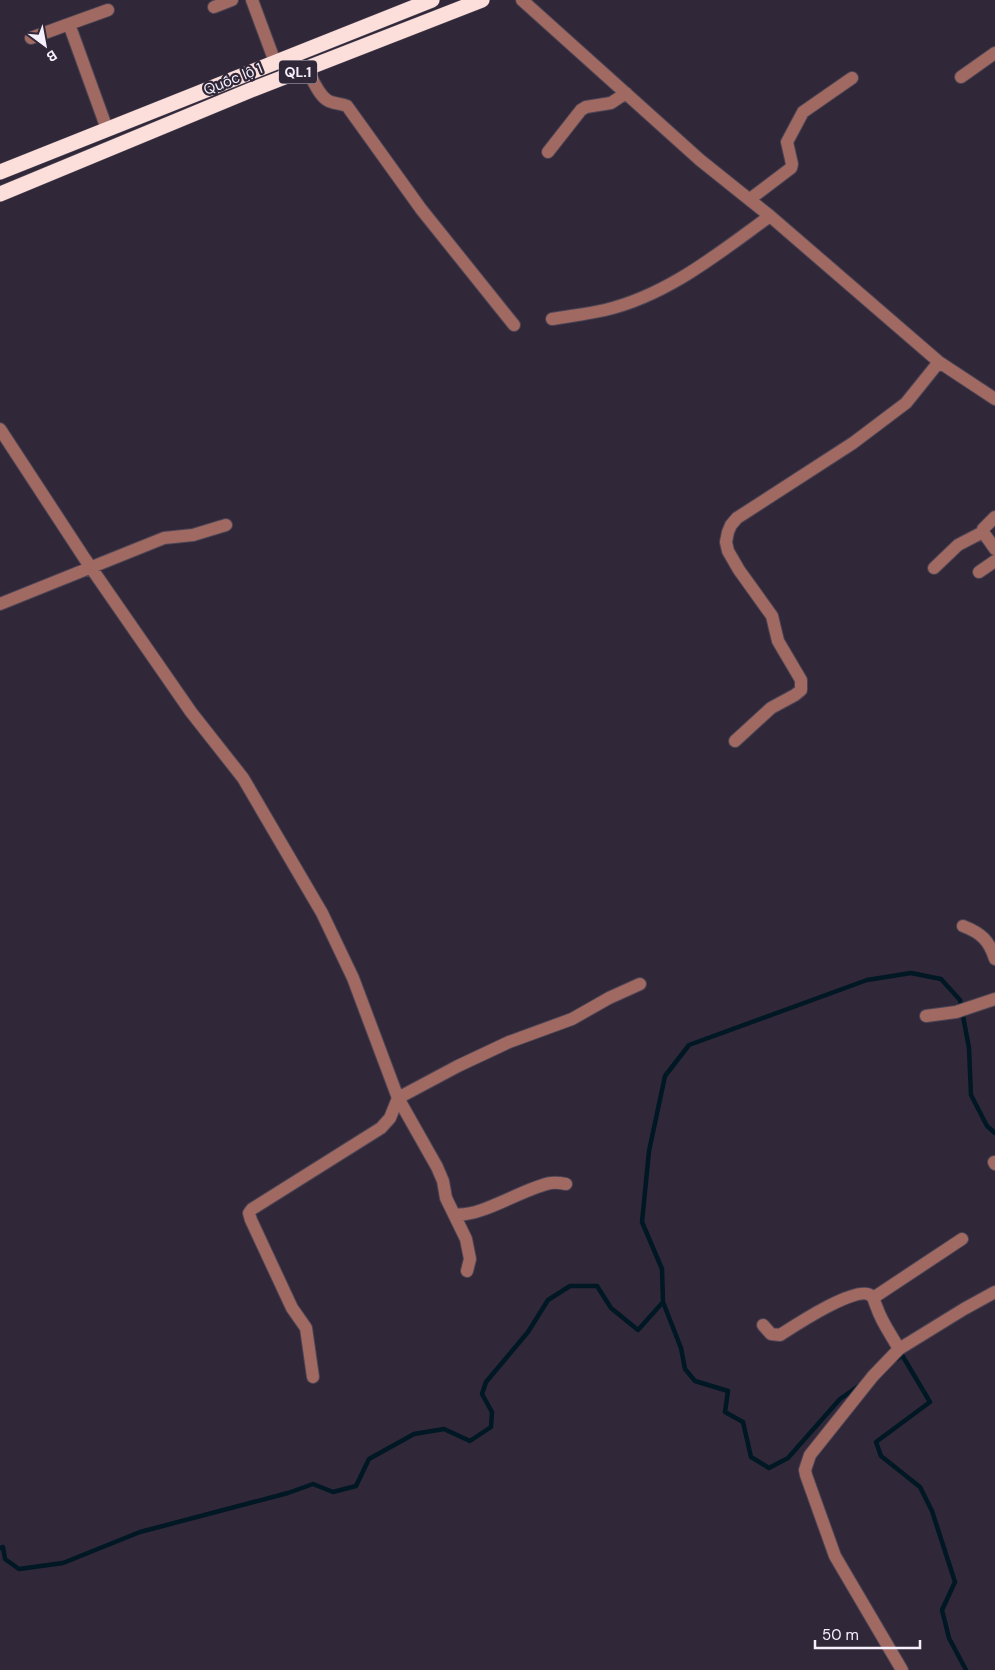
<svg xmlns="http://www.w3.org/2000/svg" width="995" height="1670" font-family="'DM Sans',sans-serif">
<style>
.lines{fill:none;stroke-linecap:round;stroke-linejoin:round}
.stream{stroke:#001724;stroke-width:4.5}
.minor-casing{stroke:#4c4454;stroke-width:14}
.highway-casing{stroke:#4c4454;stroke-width:16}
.minor{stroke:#a06962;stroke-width:12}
.highway{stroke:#fcdfdb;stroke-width:15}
.labels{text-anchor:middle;stroke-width:4.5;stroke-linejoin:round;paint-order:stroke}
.shield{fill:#302839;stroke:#bab4c2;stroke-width:1}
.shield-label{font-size:14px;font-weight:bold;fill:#f5f0fc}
.street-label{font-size:15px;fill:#f5f0fc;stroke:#302839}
</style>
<rect width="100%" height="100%" fill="#302839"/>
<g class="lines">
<path class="stream" d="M663 1302 681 1348 685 1369 695 1381 728 1391 725 1412 743 1422 751 1457 769 1468 788 1458 840 1399 860 1385
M897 1359 902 1355 930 1402 876 1442 881 1456 920 1487 932 1511 955 1582 942 1610 949 1638 966 1670
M0 1548 3 1547 5 1559 19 1569 63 1563 140 1532 288 1493 313 1484 333 1492 356 1486 369 1459 414 1434 444 1429 470 1441 491 1427 492 1412 482 1394 486 1382 528 1332 548 1300 570 1286H597L611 1308 638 1330 663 1302 662 1269 642 1222 649 1151 665 1076 689 1045 867 980 911 973 941 979 960 1000 969 1048 971 1095 987 1126 995 1133"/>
<defs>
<path id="minor" d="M252 0 275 62
M522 0 700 160 770 216 939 362 995 399
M214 7 232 0
M31 38 69 24
M307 69C312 78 318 94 327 100 333 104 340 103 347 106L421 209 514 325
M961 77 995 53
M107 129 69 24 108 10
M548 152 581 110 586 107 611 103 626 93
M750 199 791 168 792 164 787 142 803 112 852 78
M552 319C569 316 588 314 605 310 668 295 719 253 770 216
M0 429 85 559 191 712 243 778 322 913 353 978 398 1098 437 1167 443 1181 446 1198 466 1239 470 1259 467 1271
M995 517 983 529V532L995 549
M934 568 958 545 983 532
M979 572 995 561
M0 604 164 538 193 535 226 525
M735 741 771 708 795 695 801 690V680L778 641 772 616 739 570 728 551 726 542 728 532 731 525 737 518 853 443 906 403 939 362
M963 926C981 933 989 940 995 959
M926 1016 956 1012 995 999
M994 1162 995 1164
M454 1214C479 1219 525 1187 551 1183 556 1182 561 1183 566 1184
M873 1298 962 1239
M763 1325 771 1334 780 1335C794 1326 856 1285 870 1295 874 1297 875 1304 877 1308 882 1323 892 1336 899 1349L873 1376 810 1455 805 1470 806 1475 835 1556 902 1670
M899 1349 964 1309 995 1292
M313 1377 306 1328 292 1308 251 1220 249 1213 252 1209 381 1128 390 1118 398 1098 458 1066 509 1042 572 1019 609 998 640 984"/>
<path id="highway" d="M0 172 432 0
M0 194 251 90 482 0"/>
</defs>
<use href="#minor" class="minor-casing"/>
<use href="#highway" class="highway-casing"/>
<use href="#minor" class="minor"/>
<use href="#highway" class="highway"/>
</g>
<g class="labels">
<rect class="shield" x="279" y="60.5" width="38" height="23" rx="4"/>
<g class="shield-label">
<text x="298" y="77">QL.1</text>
</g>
<g class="street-label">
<text transform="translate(233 79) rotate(-22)" y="5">Quốc lộ 1</text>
</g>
</g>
<g transform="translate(45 45) rotate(148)" stroke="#302839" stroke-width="4" paint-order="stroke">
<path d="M0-4L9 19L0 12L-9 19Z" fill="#f5f0fc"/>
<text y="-8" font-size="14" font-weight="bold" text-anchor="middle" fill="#f5f0fc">B</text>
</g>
<path d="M815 1640v8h105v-8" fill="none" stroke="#f5f0fc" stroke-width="2.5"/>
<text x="822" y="1640" font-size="15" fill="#f5f0fc" stroke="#302839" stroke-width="4" paint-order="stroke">50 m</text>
</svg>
